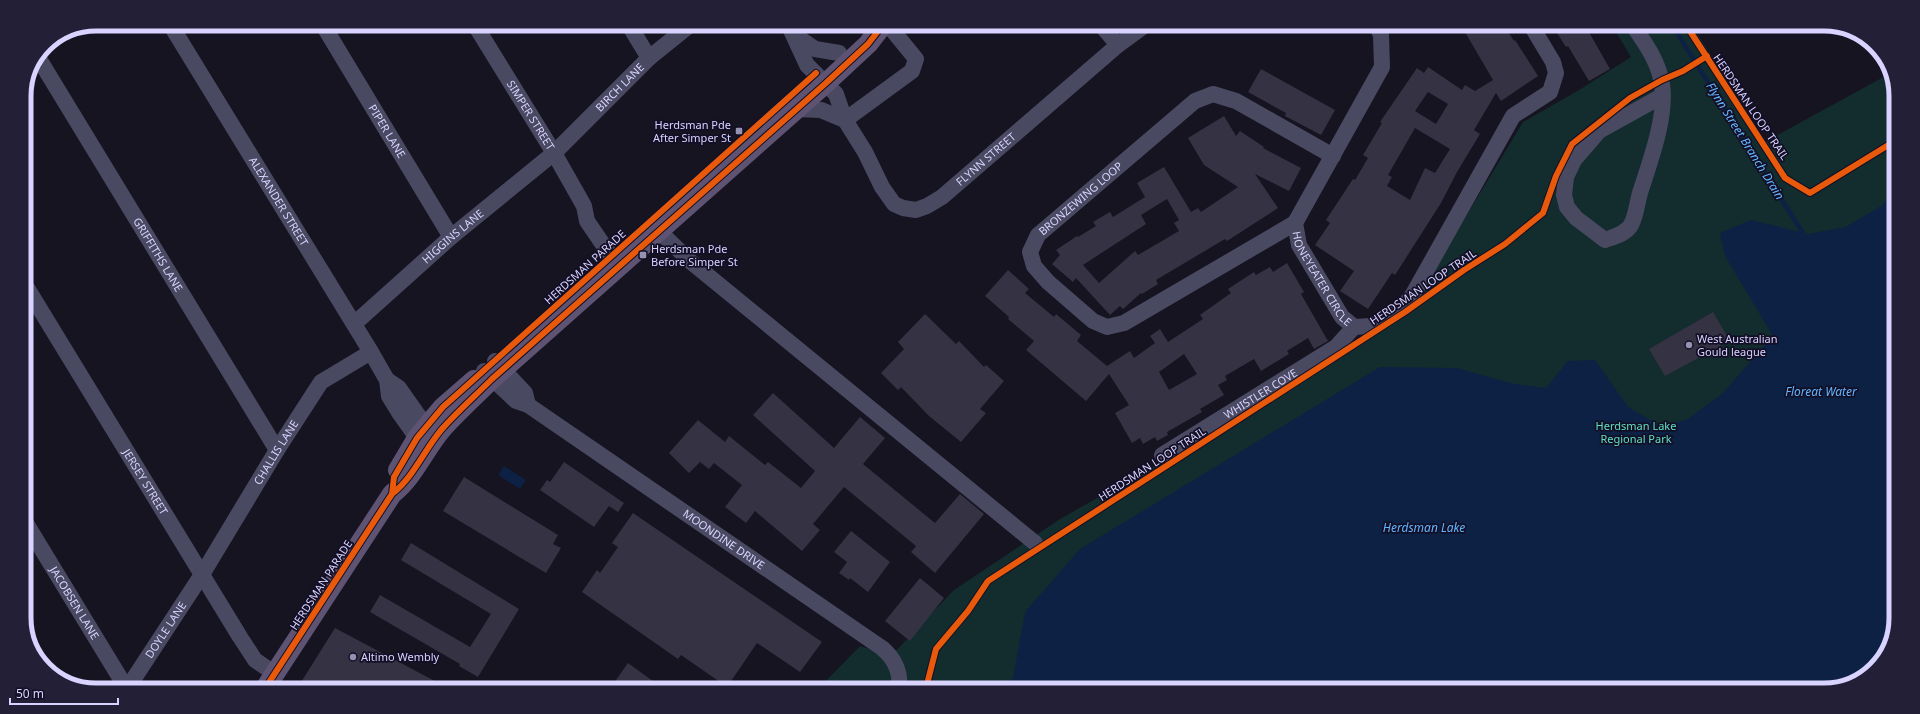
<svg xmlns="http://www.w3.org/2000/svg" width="1920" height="714" font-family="'Noto Sans',sans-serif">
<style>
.green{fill:#132c2d}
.water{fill:#0d2144}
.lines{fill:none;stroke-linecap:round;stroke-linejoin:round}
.stream{stroke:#0d2144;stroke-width:4.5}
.building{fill:#343243;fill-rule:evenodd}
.minor{stroke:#4a4962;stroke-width:16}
.major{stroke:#5e5373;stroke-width:20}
.cycleway-casing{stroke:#130f26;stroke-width:8}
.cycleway{stroke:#e8590c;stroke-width:6}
.poi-dot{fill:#9591b1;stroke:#130f26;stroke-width:1.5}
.labels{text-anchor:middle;stroke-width:3.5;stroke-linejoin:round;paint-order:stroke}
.street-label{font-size:11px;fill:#d9d4ff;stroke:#130f26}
.poi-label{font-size:11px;fill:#d9d4ff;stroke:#130f26;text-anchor:start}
.park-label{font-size:11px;fill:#5fe0c0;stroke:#130f26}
.water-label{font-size:12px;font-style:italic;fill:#62b6ff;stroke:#130f26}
.rim{fill:none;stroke:#d9d4ff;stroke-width:5}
</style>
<rect width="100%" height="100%" fill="#161421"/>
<path class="green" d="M1613 27 1694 28 1765 142 1889 74 1896 91 1892 641 1864 678 1824 690 819 688 860 646 891 656 954 590 1060 519 1159 463 1411 307 1523 122 1579 90 1631 57Z"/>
<path class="water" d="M1895 190 1892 641 1864 678 1824 690 1001 688 1013 678 1025 612 1080 549 1380 367 1457 368 1514 384 1546 388 1568 361 1595 360 1628 407 1662 427 1688 419 1723 393 1773 336 1725 256 1720 233 1751 220 1808 234 1846 227 1881 206Z
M504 466 526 480 520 489 498 475Z"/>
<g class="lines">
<path class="stream" d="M1674 28 1806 238"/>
</g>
<path class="building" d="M1462 27H1505L1514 41 1515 40 1538 76 1501 101 1496 93 1474 130 1480 134 1457 172 1441 203 1395 275 1392 273 1368 309 1340 291 1354 271 1315 245 1330 223 1326 220 1353 179 1355 180 1368 158 1363 155 1382 123 1380 122 1417 68 1424 73 1428 67 1462 90 1465 85 1475 91 1493 80ZM1428 92 1448 104 1436 124 1415 111ZM1415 128 1450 149 1435 173 1425 168 1410 200 1387 186 1392 177 1388 175Z
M1566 27H1586L1610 69 1589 81 1568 46 1566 47 1557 33Z
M1261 69 1335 110 1321 135 1285 116 1286 113 1248 92Z
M1224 116 1236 136 1240 131 1264 147 1263 148 1301 168 1289 191 1255 174 1278 208 1227 241 1225 239 1156 280 1158 284 1142 294 1141 293 1123 309 1120 306 1110 315 1076 278 1073 282 1052 264 1060 255 1056 250 1077 236 1078 237 1096 226 1093 222 1110 212 1113 217 1145 197 1137 183 1164 167 1191 212 1198 208 1201 212 1238 187 1204 165 1188 138ZM1167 199 1179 220 1174 223 1179 231 1138 255 1135 251 1099 283 1083 265 1146 224 1141 215Z
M1287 263 1304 292 1301 294 1328 341 1314 349 1308 338 1287 351 1289 354 1261 371 1254 359 1225 376 1227 380 1218 385 1224 395 1200 409 1202 412 1167 432 1168 435 1157 441 1155 437 1143 444 1140 438 1132 443 1115 413 1129 405 1109 374 1086 401 1026 350 1034 341 1008 319 1009 317 985 296 1008 270 1029 289 1025 293 1054 317 1056 314 1081 335 1077 341 1107 366 1130 351 1134 358 1155 343 1150 336 1160 329 1168 342 1203 319 1200 315 1231 293 1228 289 1254 272 1256 275 1270 267 1273 272ZM1184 354 1197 374 1169 390 1159 372Z
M1713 312 1730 341 1665 376 1649 349Z
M925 314 956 344 959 341 984 367 986 365 1004 381 980 409 986 413 961 442 929 416 901 387 898 390 881 373 904 349 898 342Z
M773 393 834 448 860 417 885 438 863 464 935 523 960 494 984 514 935 573 911 552 916 546 844 487 813 524 820 530 802 551 755 511 746 523 725 507 742 485 714 463 709 469 700 462 689 473 669 453 698 420 725 442 729 436 765 465 768 462 801 488 815 471 753 415Z
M564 462 624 503 618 512 609 506 594 527 540 490 547 480 550 482Z
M464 477 558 535 553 544 561 548 546 573 443 511Z
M633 513 822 642 800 672 757 643 727 687 681 655 678 659 582 592 597 570 600 573 618 547 612 543Z
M851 531 890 562 868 592 850 578 849 580 839 573 847 562 834 552Z
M411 543 519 609 478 677 459 666 460 664 370 612 380 595 470 647 491 614 401 560Z
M920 578 944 598 910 641 885 621Z
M335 628 446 687H298Z
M628 663 661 687H611Z"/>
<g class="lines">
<g class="minor">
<path id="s1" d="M170 24 371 352 387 380 389 396 400 414 417 438 425 445"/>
<path id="s2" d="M323 25 451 237"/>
<path id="s3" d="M475 25 554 153 584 206 587 221 619 268"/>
<path d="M629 25 649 58"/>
<path id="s4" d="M789 26 807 65 836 94 845 120 865 152 882 187 894 204 903 208 916 210 927 206 942 197 1118 45 1144 26"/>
<path d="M1102 26 1118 45"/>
<path id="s5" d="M1377 27 1381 35 1382 67 1295 223 1299 245 1342 317 1354 327 1372 326 1401 308 1412 296 1513 116 1550 92 1556 73 1553 62 1532 27"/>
<path d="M1634 27C1645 43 1657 60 1661 79 1669 112 1650 161 1640 193 1637 203 1636 216 1631 225 1626 234 1613 237 1605 240L1576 218 1567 207 1564 195 1566 177 1574 160 1599 131 1662 96"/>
<path d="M795 35 815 49 839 53"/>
<path id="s6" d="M39 59 277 450"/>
<path d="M796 109 821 110 845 120"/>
<path d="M845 120 912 71 916 59 889 26"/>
<path id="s7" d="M1295 223 1124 323 1107 327 1093 321 1048 282 1034 266 1030 252 1038 235 1195 101 1213 94 1236 101 1333 156"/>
<path d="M659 231 690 261 1035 543"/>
<path id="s8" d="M24 283 240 637 255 660 274 673"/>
<path id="s9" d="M354 324 451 237 554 153 649 58 690 25"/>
<path d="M495 361 525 393 528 405"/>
<path id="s10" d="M484 371 516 401 528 405 882 648C894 658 901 672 899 688"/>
<path d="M387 380 399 388 418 415 436 435"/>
<path id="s11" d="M1162 455 1336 347 1354 327"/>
<path id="s12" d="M24 520 125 686"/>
<path id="s13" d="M129 686 203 573 277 450 321 382 371 352"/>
</g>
<path class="major" d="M398 470 417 438 443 407 474 380
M266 687 392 494C414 477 424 450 442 429 457 412 475 396 492 379L826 83 868 44 882 26"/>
<defs>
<path id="cycleway" d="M1688 28 1785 178 1810 193 1895 141
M392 494 394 477 417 438 443 407 816 73
M266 687 392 494C414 477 424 450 442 429 457 412 475 396 492 379L826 83 868 44 882 26
M926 688 936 649 968 611 988 581 1405 312 1464 270 1505 244 1543 213 1556 176 1572 144 1630 98 1662 80 1683 71 1707 56"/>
</defs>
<use href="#cycleway" class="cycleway-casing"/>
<use href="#cycleway" class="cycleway"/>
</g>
<g class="poi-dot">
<rect x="735" y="127" width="8" height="8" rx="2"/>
<rect x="639" y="251" width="8" height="8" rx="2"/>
<circle cx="1689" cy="345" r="4"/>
<circle cx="353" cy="657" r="4"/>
</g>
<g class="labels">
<g class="street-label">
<text dy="4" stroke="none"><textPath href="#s9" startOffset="356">BIRCH LANE</textPath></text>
<text transform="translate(1751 107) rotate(56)" y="4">HERDSMAN LOOP TRAIL</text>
<text dy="4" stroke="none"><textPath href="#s3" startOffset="106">SIMPER STREET</textPath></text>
<text dy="4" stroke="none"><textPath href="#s2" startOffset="124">PIPER LANE</textPath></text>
<text dy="4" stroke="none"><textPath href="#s4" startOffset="319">FLYNN STREET</textPath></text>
<text dy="4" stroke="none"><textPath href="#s7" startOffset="401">BRONZEWING LOOP</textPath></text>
<text dy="4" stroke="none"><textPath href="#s1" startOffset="208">ALEXANDER STREET</textPath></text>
<text dy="4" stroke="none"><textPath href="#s9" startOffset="132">HIGGINS LANE</textPath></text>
<text dy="4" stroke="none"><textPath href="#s6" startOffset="229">GRIFFITHS LANE</textPath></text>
<text transform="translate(585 267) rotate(-42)" y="4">HERDSMAN PARADE</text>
<text dy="4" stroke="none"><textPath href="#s5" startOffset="282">HONEYEATER CIRCLE</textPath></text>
<text transform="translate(1423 287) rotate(-34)" y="4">HERDSMAN LOOP TRAIL</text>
<text dy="4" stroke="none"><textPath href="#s11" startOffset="116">WHISTLER COVE</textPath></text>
<text dy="4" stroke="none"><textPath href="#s13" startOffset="276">CHALLIS LANE</textPath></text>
<text transform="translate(1152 464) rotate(-33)" y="4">HERDSMAN LOOP TRAIL</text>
<text dy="4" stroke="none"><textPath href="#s8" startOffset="233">JERSEY STREET</textPath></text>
<text dy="4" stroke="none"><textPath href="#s10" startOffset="294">MOONDINE DRIVE</textPath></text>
<text transform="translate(321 585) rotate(-57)" y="4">HERDSMAN PARADE</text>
<text dy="4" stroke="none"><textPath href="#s12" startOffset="97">JACOBSEN LANE</textPath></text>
<text dy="4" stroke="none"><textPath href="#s13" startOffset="67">DOYLE LANE</textPath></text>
</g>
<g class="poi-label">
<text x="731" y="129" text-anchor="end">Herdsman Pde<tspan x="731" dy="13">After Simper St</tspan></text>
<text x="651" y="253">Herdsman Pde<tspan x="651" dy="13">Before Simper St</tspan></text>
<text x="1697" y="343">West Australian<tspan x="1697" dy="13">Gould league</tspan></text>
<text x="361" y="661">Altimo Wembly</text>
</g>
<g class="park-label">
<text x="1636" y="430">Herdsman Lake<tspan x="1636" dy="13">Regional Park</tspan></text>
</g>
<g class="water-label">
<text transform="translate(1745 141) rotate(58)" y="4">Flynn Street Branch Drain</text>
<text x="1821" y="396">Floreat Water</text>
<text x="1424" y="532">Herdsman Lake</text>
</g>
</g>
<path d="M0 0H1920V714H0ZM96 31H1824A65 65 0 0 1 1889 96V618A65 65 0 0 1 1824 683H96A65 65 0 0 1 31 618V96A65 65 0 0 1 96 31Z" fill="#231f37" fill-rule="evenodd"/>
<path class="rim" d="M96 31H1824A65 65 0 0 1 1889 96V618A65 65 0 0 1 1824 683H96A65 65 0 0 1 31 618V96A65 65 0 0 1 96 31Z"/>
<path d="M10 698v6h108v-6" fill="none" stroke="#d9d4ff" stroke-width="2"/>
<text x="16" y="698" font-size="12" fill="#d9d4ff" stroke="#130f26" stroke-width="3" paint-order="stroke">50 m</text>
</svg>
